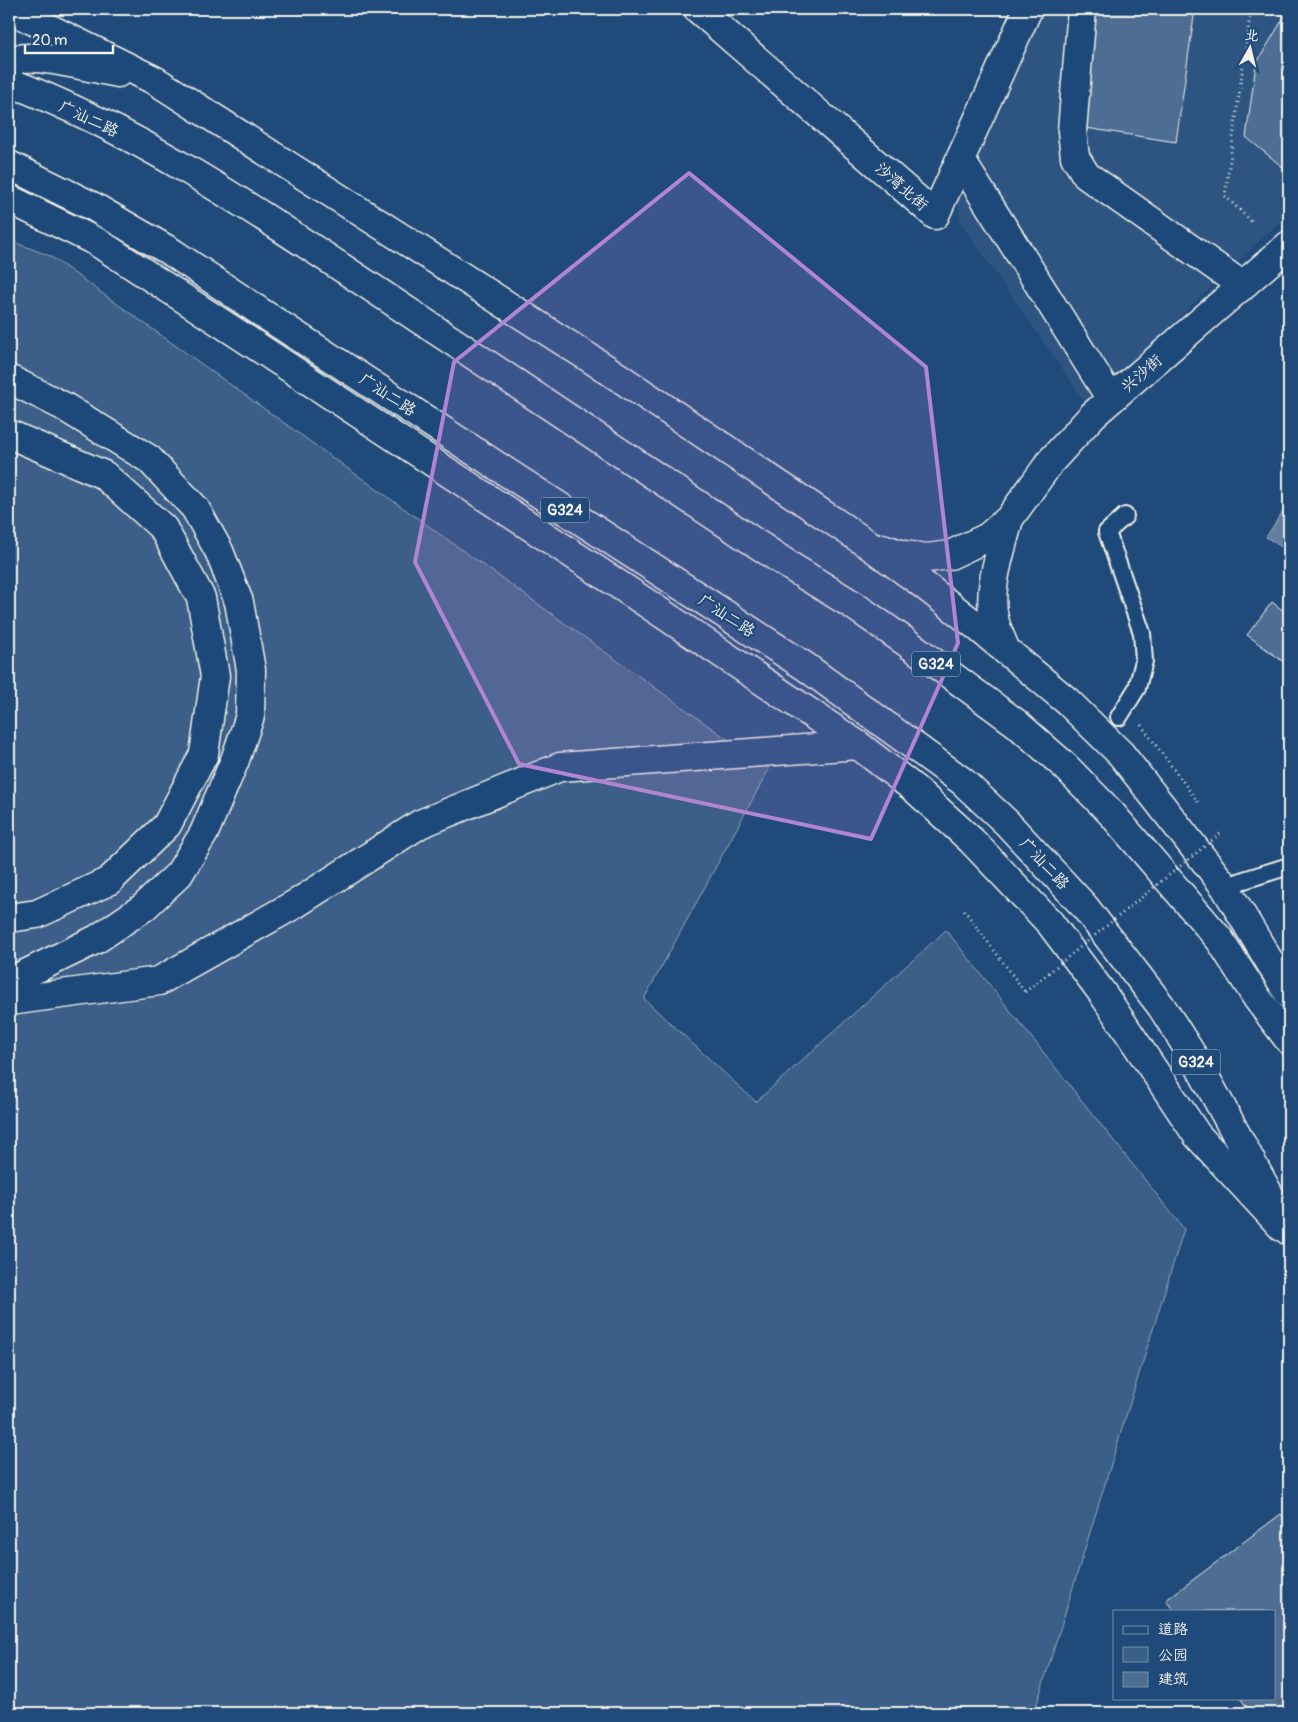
<svg xmlns="http://www.w3.org/2000/svg" width="1298" height="1722" font-family="Pangolin,'LXGW WenKai TC',sans-serif">
<style>
.built{fill:#2d5581}
.green{fill:#3a5f88;stroke:#97a8b8}
.water{fill:#627e9d;stroke:#9cacbb}
.building{fill:#4d6e92;stroke:#f4f1e8}
.lines{fill:none;stroke-linecap:round;stroke-linejoin:round}
.lane-casing{stroke:#f4f1e8;stroke-width:20}
.street-casing{stroke:#f4f1e8;stroke-width:31}
.secondary-casing{stroke:#f4f1e8;stroke-width:31}
.primary-casing{stroke:#f4f1e8;stroke-width:31}
.highway-casing{stroke:#f4f1e8;stroke-width:31}
.path{stroke:#f4f1e8;stroke-width:3;stroke-dasharray:1 4;stroke-linecap:butt}
.lane{stroke:#1f4a7a;stroke-width:16}
.street{stroke:#1f4a7a;stroke-width:28}
.secondary{stroke:#1f4a7a;stroke-width:28}
.primary{stroke:#1f4a7a;stroke-width:28}
.highway{stroke:#1f4a7a;stroke-width:28}
.path-bridge{stroke:#f4f1e8;stroke-width:3;stroke-dasharray:1 4;stroke-linecap:butt}
.marked{fill:#b185d1;fill-opacity:0.2;stroke:#b185d1;stroke-width:4;stroke-linejoin:round}
.labels{text-anchor:middle;stroke-width:4.5;stroke-linejoin:round;paint-order:stroke}
.shield{fill:#1f4a7a;stroke:#b4bfc7;stroke-width:1}
.shield-label{font-size:15px;font-weight:bold;fill:#f4f1e8}
.street-label{font-size:16px;fill:#f4f1e8;stroke:#1f4a7a}
</style>
<rect width="100%" height="100%" fill="#1f4a7a"/>
<filter id="ink" filterUnits="userSpaceOnUse"><feTurbulence type="fractalNoise" baseFrequency=".02" numOctaves="2"/><feDisplacementMap in="SourceGraphic" scale="10" xChannelSelector="R" yChannelSelector="G"/><feConvolveMatrix kernelMatrix="1 2 1 2 8 2 1 2 1" color-interpolation-filters="sRGB"/></filter>
<g filter="url(#ink)">
<path class="built" d="M1038 9H1289V213L1087 405 960 222 957 184Z"/>
<path class="green" d="M9 240 50 256 769 769 644 999 756 1102 946 930 1184 1229 1034 1713H9Z"/>
<path class="water" d="M1289 502V552L1266 537Z"/>
<path class="building" d="M1096 9H1195L1176 142 1079 127Z
M1289 9V166L1285 169 1246 137 1256 64Z
M1272 602 1289 615V666L1247 635Z
M1281 1514 1289 1525V1713H1251L1240 1698H1274V1611H1174L1166 1600Z"/>
<g class="lines">
<defs>
<path id="lane" d="M1119 717 1137 688 1144 661 1142 633 1107 532 1125 516
M1225 887 1244 880 1289 866"/>
<path id="street" d="M698 9 935 215 1028 9
M1082 9 1072 131 1075 157 1086 175 1243 286
M960 159 1111 399"/>
<path id="secondary" d="M9 10 24 16 156 81 605 368 866 543 920 582 979 628 1067 701 1121 754 1225 887 1289 994
M9 61C33 51 90 68 118 73
M9 199 97 242 232 330 639 598 858 745 916 790 972 841 1050 923 1103 994 1197 1135 1282 1227
M882 548 904 555 927 558 950 555 988 537 1009 519 1051 461 1093 415 1289 245
M1006 651C1002 640 996 629 994 618 987 588 1002 548 1009 519"/>
<path id="primary" d="M18 9 24 16
M9 1001 159 981 297 903 420 824 560 767 858 745"/>
<path id="highway" d="M9 82C148 135 271 221 395 303 528 391 660 479 793 568L853 605 906 642 1016 723 1066 767 1112 814 1220 940 1257 998 1289 1040
M9 165 94 207 173 253 262 313 806 667 962 781 1007 823 1084 906 1161 1006 1198 1064 1289 1231
M9 379 63 406 149 459 195 508 219 551 239 602 251 670 250 716 235 760 204 833 179 874 144 907 97 939 9 982
M9 434 104 475 163 528 201 598 215 676 204 754 167 825 109 881 37 914 9 918"/>
</defs>
<use href="#lane" class="lane-casing"/>
<use href="#street" class="street-casing"/>
<use href="#secondary" class="secondary-casing"/>
<use href="#primary" class="primary-casing"/>
<use href="#highway" class="highway-casing"/>
<path class="path" d="M1251 221 1225 196 1251 9
M1141 725 1198 802
M964 910 1025 992"/>
<use href="#lane" class="lane"/>
<use href="#street" class="street"/>
<use href="#secondary" class="secondary"/>
<use href="#primary" class="primary"/>
<use href="#highway" class="highway"/>
<path class="path-bridge" d="M1025 992 1221 833"/>
</g>
</g>
<path class="marked" d="M689 173 926 367 958 643 871 839 519 764 415 562 454 362Z"/>
<g class="labels">
<g class="shield">
<rect x="541" y="497.5" width="48" height="25" rx="4"/>
<rect x="912" y="651.5" width="48" height="25" rx="4"/>
<rect x="1172" y="1049.5" width="48" height="25" rx="4"/>
</g>
<g class="shield-label">
<text x="565" y="515">G324</text>
<text x="936" y="669">G324</text>
<text x="1196" y="1067">G324</text>
</g>
<g class="street-label">
<text transform="translate(89 118) rotate(25)" y="6">广汕二路</text>
<text transform="translate(902 186) rotate(41)" y="6">沙湾北街</text>
<text transform="translate(1141 373) rotate(-41)" y="6">兴沙街</text>
<text transform="translate(388 394) rotate(33)" y="6">广汕二路</text>
<text transform="translate(727 615) rotate(33)" y="6">广汕二路</text>
<text transform="translate(1045 863) rotate(47)" y="6">广汕二路</text>
</g>
</g>
<rect width="1298" height="1722" fill="none" stroke="#1f4a7a" stroke-width="30"/>
<rect x="15" y="15" width="1268" height="1692" fill="none" stroke="#f4f1e8" stroke-width="2" filter="url(#ink)"/>
<rect x="1113" y="1610" width="162" height="90" fill="#1f4a7a" stroke="#748da6"/>
<rect x="1123" y="1626" width="25" height="8" fill="#1f4a7a" stroke="#748da6"/>
<text x="1158" y="1634" font-size="15" fill="#f4f1e8">道路</text>
<rect x="1123" y="1647" width="25" height="15" fill="#3a5f88" stroke="#748da6"/>
<text x="1158" y="1660" font-size="15" fill="#f4f1e8">公园</text>
<rect x="1123" y="1672" width="25" height="15" fill="#4d6e92" stroke="#748da6"/>
<text x="1158" y="1684" font-size="15" fill="#f4f1e8">建筑</text>
<g transform="translate(1250 48) rotate(8)" stroke="#1f4a7a" stroke-width="4" paint-order="stroke">
<path d="M0-4L9 19L0 12L-9 19Z" fill="#f4f1e8"/>
<text y="-8" font-size="14" font-weight="bold" text-anchor="middle" fill="#f4f1e8">北</text>
</g>
<path d="M25 45v8h88v-8" fill="none" stroke="#f4f1e8" stroke-width="2.5"/>
<text x="32" y="45" font-size="15" fill="#f4f1e8" stroke="#1f4a7a" stroke-width="4" paint-order="stroke">20 m</text>
</svg>
